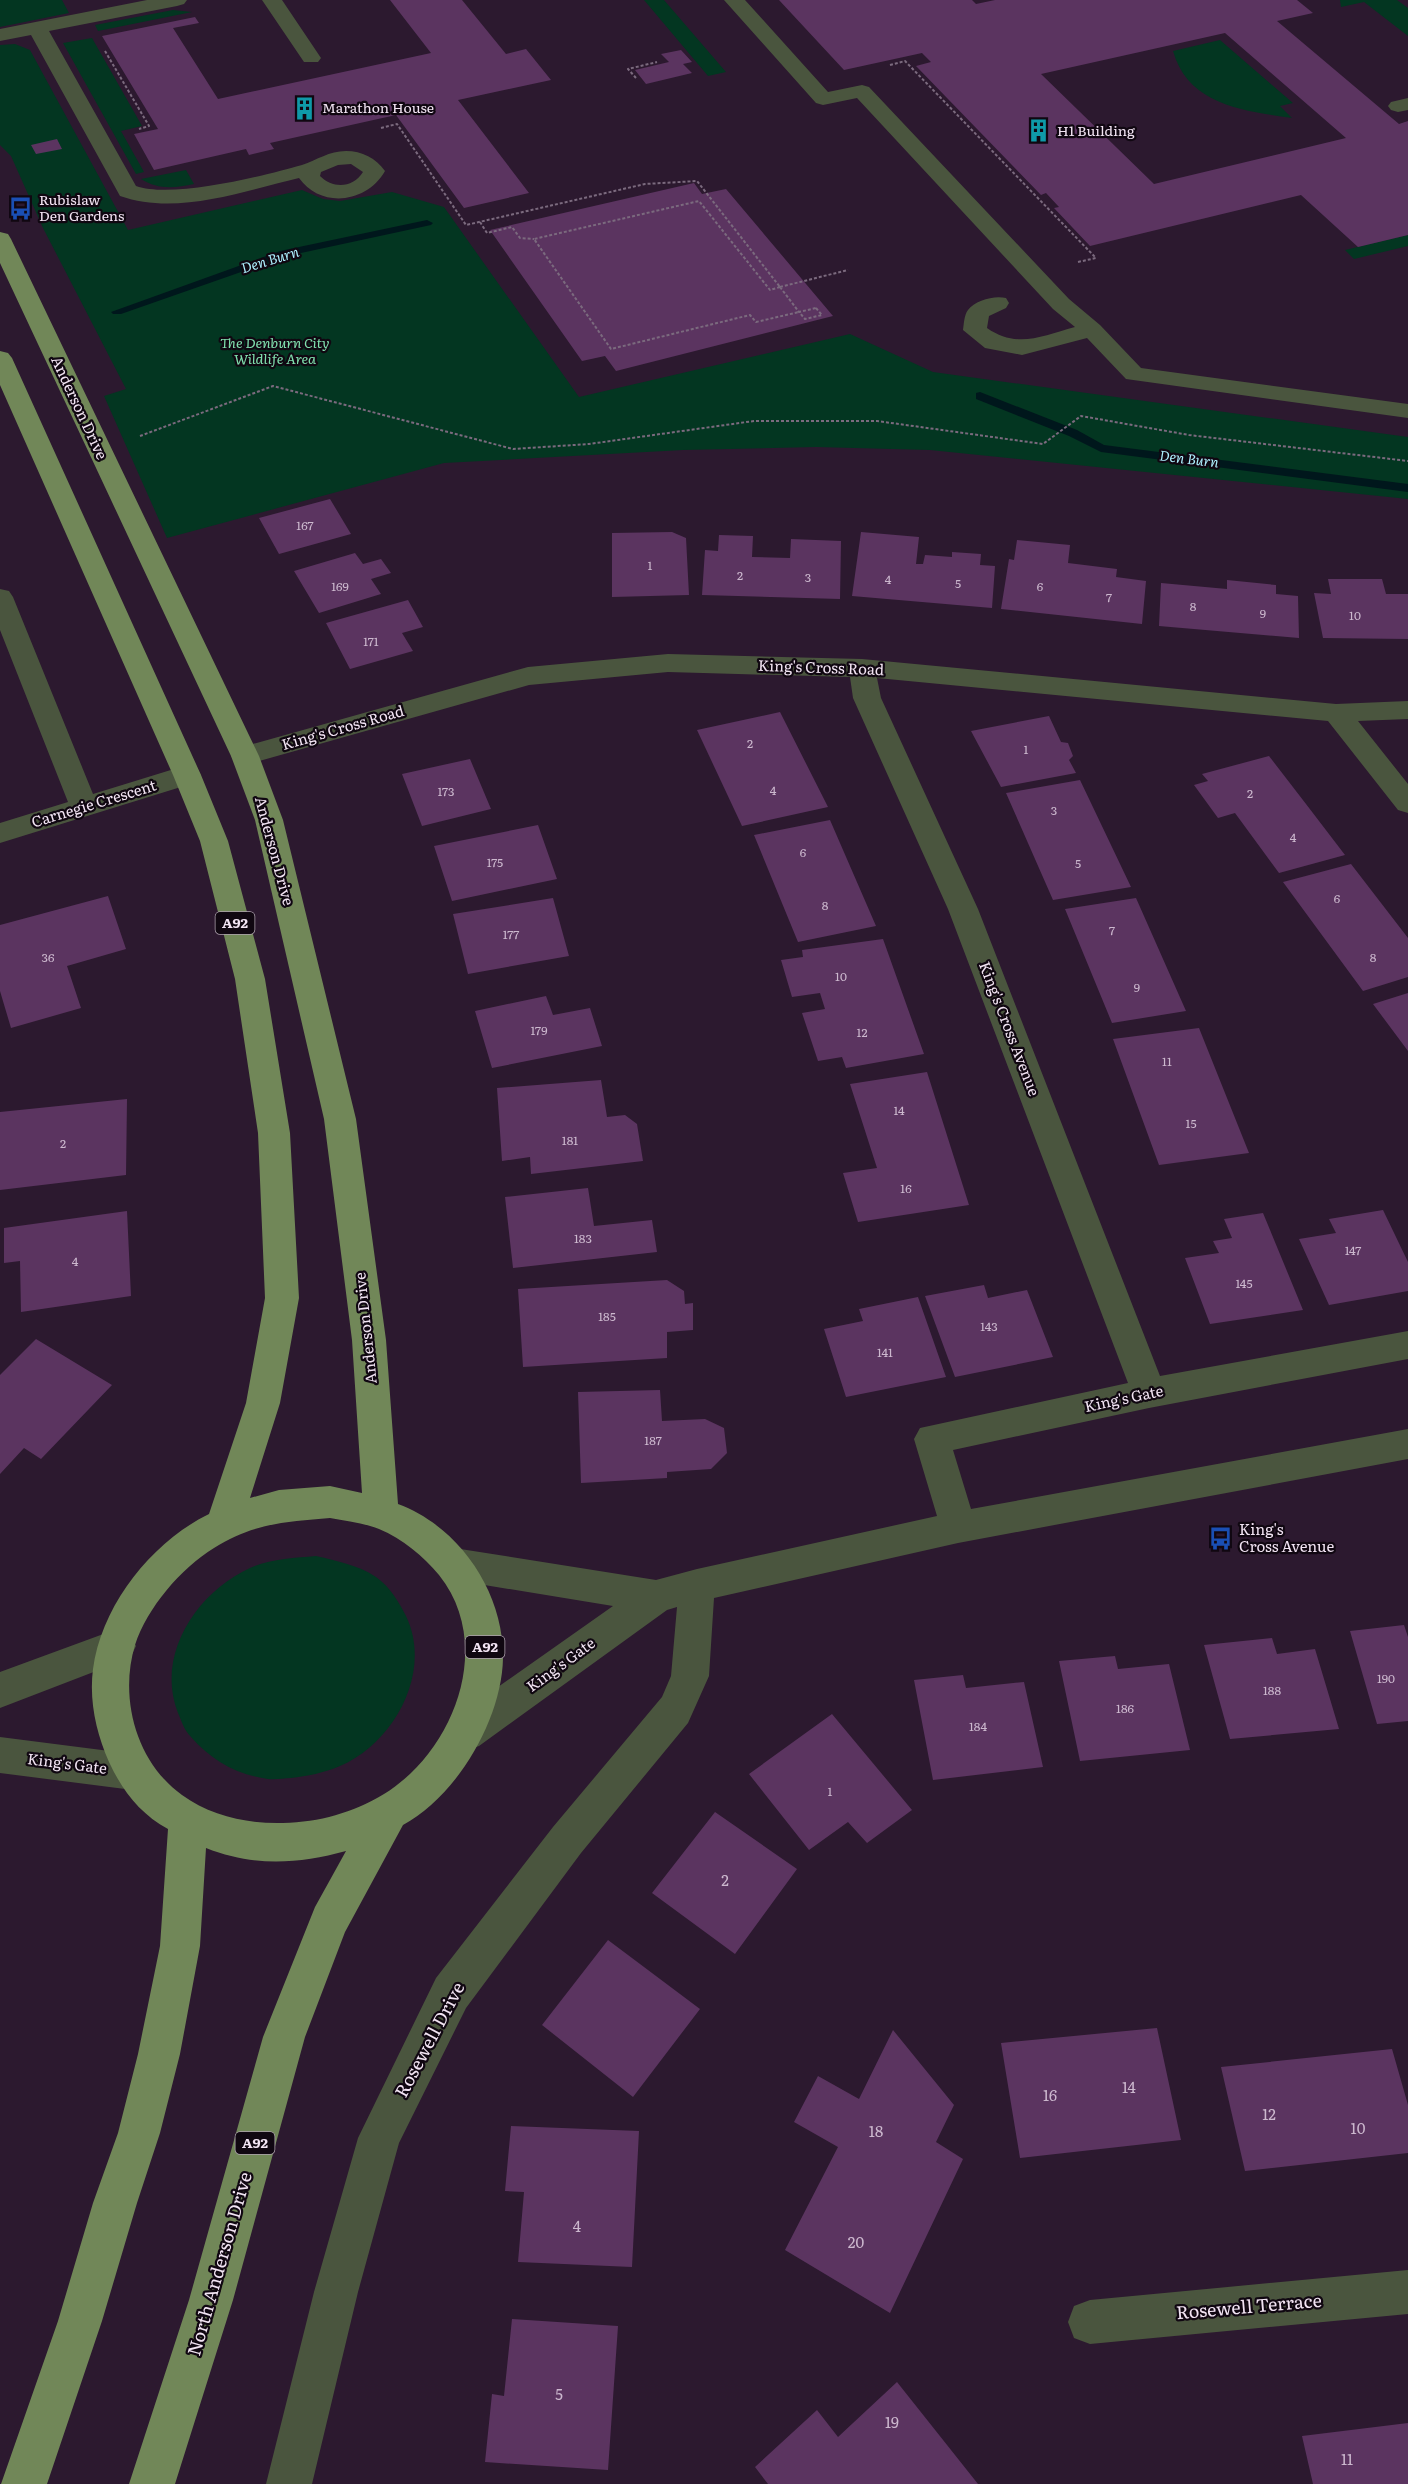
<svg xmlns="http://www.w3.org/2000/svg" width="1408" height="2484" font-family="Literata,serif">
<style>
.green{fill:#033621}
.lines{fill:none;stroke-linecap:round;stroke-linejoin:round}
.stream{fill:#00171c;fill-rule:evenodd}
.building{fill:#5b3460;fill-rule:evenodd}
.path{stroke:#7b6a7e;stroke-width:2;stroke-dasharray:3 2;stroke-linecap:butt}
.minor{fill:#4a553e;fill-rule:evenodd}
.major{fill:#718758;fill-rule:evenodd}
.labels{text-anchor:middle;stroke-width:4.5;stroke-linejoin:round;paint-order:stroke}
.number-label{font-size:12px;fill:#ccb8ce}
.far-poi-label{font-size:14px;fill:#f2e4f3;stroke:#100711;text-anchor:start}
.far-water-label{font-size:14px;font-style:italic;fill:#adf0fe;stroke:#100711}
.far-park-label{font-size:14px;font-style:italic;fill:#80e0ae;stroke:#100711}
.shield{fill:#100711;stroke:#aea2af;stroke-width:1.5}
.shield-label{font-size:14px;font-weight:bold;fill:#f2e4f3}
.street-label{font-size:15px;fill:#f2e4f3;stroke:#100711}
.poi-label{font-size:15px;fill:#f2e4f3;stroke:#100711;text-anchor:start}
.near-number-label{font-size:15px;fill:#ccb8ce}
.near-street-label{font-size:18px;fill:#f2e4f3;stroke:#100711}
</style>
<rect width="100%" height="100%" fill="#2c192f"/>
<path class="green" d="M0 0H62L69 13 0 27Z
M644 0H664L726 72 708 76Z
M1340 0H1397L1408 8V36L1364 2 1341 7Z
M173 10 192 12 98 31 95 25Z
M92 38 142 126 121 131 144 172 136 174 63 43Z
M1220 40 1293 103 1280 106 1292 118C1244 111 1188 105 1173 51Z
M15 44 30 50 128 230 302 190 323 199 340 201 392 192 444 207 579 397 850 334 933 372 1408 437V499L930 450 816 447 683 450 444 463 167 538 104 396 126 389 43 228 11 156 0 145V45Z
M186 170 194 184C175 188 158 190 141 179Z
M1408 235V246L1354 259 1345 250Z
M316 1556C337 1561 358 1565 376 1577 390 1587 399 1602 406 1616 433 1672 394 1743 340 1766 324 1773 307 1776 291 1778 284 1778 276 1780 268 1779 237 1775 211 1760 191 1737 184 1730 182 1722 178 1713 155 1655 197 1592 250 1568 270 1559 294 1558 316 1556Z"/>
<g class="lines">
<path class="stream" d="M427 220 433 223 431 225 287 256 121 314H113L111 312 280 251Z
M980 392 1077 430 1104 445 1408 484V492L1101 452 1069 436 976 399V393Z"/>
</g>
<path class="building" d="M390 0H462L506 54 526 49 551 80 458 100 529 193 464 208 396 115 270 143 274 149 249 155 246 149 154 170 134 134 158 129 102 36 195 17 199 23 173 28 218 99 431 53Z
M779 0H972L976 4 995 0H1297L1313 13 1277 21 1399 124 1408 121V235L1358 247 1301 195 1090 246 1054 208 1059 207 1046 193 1041 195 916 66 931 62 922 53 844 70ZM1225 33 1346 138 1154 184 1041 74Z
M681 50 692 62 683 64 692 73 646 84 635 70 669 62 661 54Z
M57 139 62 149 36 154 31 145Z
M694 183 702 194 726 189 833 316 616 371 605 356 582 361 490 230Z
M330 499 351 534 279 554 259 518Z
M672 532 686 538 689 595 612 597V533Z
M861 532 919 537 916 564H923L925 555 952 557V552L981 554 980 565 995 566 992 608 852 596Z
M719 535 753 536 752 557 790 558 791 539 841 541 840 599 702 595 705 550 718 551Z
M1017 540 1070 545 1068 563 1117 569 1116 577 1146 581 1142 624 1001 609 1009 559 1014 560Z
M355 553 363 564 381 559 391 573 371 579 381 594 319 613 294 571Z
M1328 579H1382L1386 594H1408V639L1323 638 1314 593 1331 594Z
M1227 580 1276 585V594L1298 596 1299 638 1159 626 1161 583 1227 589Z
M408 600 423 627 402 633 413 651 350 669 326 623Z
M780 712 828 807 742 826 697 730Z
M1049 716 1061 742 1068 743 1073 756 1069 760 1076 773 1001 787 971 731Z
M1269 756 1306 804 1345 855 1279 873 1235 813 1218 818 1194 785 1208 781 1202 774Z
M470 759 491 809 422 826 402 774Z
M1080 780 1131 887 1053 900 1006 793Z
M830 820 876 926 798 942 754 835Z
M538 825 557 879 452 901 434 846Z
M1351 864 1408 938V977L1363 991 1283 882Z
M108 896 126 949 67 966 81 1008 11 1028 0 991V925Z
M553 898 569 956 468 974 453 914Z
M1136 898 1186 1011 1112 1023 1065 909Z
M883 939 924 1054 846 1068 842 1057 818 1061 802 1013 825 1009 820 993 792 997 781 960 803 957 802 950Z
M1408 993V1051L1373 1004Z
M546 996 553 1015 590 1008 602 1046 492 1068 475 1011Z
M1199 1028 1249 1153 1159 1165 1113 1039Z
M927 1072 969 1205 858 1222 843 1173 877 1168 850 1084Z
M601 1080 607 1117 625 1115 637 1124 643 1161 531 1174 530 1157 502 1161 497 1088Z
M127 1099 126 1175 0 1190V1112Z
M588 1188 594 1226 652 1220 657 1252 513 1268 505 1197Z
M1383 1210 1408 1262V1291L1329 1305 1299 1239 1336 1233 1329 1219Z
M127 1211 131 1296 21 1312 20 1261 4 1263V1228Z
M1263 1213 1303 1310 1210 1324 1185 1258 1219 1253 1213 1241 1232 1238 1224 1219Z
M667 1280 684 1291 685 1304 693 1303V1330L667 1332V1358L523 1367 518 1289Z
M984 1285 988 1298 1027 1290 1053 1357 955 1377 925 1296Z
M918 1297 946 1377 846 1397 824 1329 863 1321 859 1309Z
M36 1339 112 1385 41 1459 24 1448 0 1474V1375Z
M660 1390 662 1421 705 1419 724 1428 727 1453 711 1469 667 1472V1478L581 1483 578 1392Z
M1404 1625 1408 1637V1721L1377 1724 1350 1631Z
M1272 1638 1277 1654 1315 1649 1339 1729 1230 1739 1204 1645Z
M1115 1656 1118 1669 1169 1664 1190 1750 1080 1761 1059 1661Z
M963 1675 966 1688 1024 1682 1043 1767 933 1780 914 1680Z
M832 1714 912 1810 867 1843 848 1822 809 1850 749 1774Z
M715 1812 797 1869 735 1954 652 1893Z
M608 1940 700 2009 633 2097 542 2025Z
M1157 2028 1181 2140 1020 2158 1001 2043Z
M893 2030 954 2105 936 2142 963 2159 890 2313 785 2250 838 2147 794 2122 818 2076 859 2099Z
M1392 2049 1408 2105V2153L1245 2171 1221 2067Z
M511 2126 639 2131 632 2267 518 2262 524 2192 505 2191Z
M512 2319 618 2326 608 2470 485 2462 492 2394 504 2396Z
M897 2382 978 2484H768L755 2467 817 2410 838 2437Z
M1408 2423V2484H1313L1302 2436Z"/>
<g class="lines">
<path class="path" d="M105 51 149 126 139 129
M890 65 905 61 1096 258
M636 78 628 69 657 62
M381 128 397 124 466 225 645 184 697 181 780 287
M480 222 487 233 512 227 520 238 534 239
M1078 262 1096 258
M780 287 799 312
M780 287 770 290 699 201 534 239 611 349 750 315 756 322 799 312
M780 287 848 270
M816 308 822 315 805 319 799 312Z
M140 436 273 386 513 449 589 444 754 421H877L1043 444 1081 416 1189 435 1408 461"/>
<path class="minor" d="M147 0H187L184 4 177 6 49 31 136 186C173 199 263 176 302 165 317 160 329 151 346 151 362 151 376 158 385 171 367 203 321 209 299 178 243 191 177 216 120 196L31 35 0 41V29ZM351 164 363 172C353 188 333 189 320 176L321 172 338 165Z
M262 0H282L321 58 318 62H304Z
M724 0H745L828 92 862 85 869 87 1069 299 1100 325 1141 368 1408 404V418L1126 379 1087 338 1022 355 985 348 963 330C964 324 964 315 968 310 975 300 995 295 1006 298L1009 303 1006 308 989 316 987 328C1017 349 1042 336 1075 327L1053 309 857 98 823 105 816 103Z
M1408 98V110L1398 112 1391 110 1388 106 1391 102Z
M0 589 9 591 13 597 93 794 187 765 197 768 201 775 197 782 0 843V823L68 802 0 630Z
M668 654 862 659 1336 704 1408 701V719L1358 721 1408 784V813L1398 810 1328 721 877 678 881 698 978 909 1160 1376 1408 1331V1359L1149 1408 953 1450 971 1509 1408 1429V1459L958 1543 714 1598 709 1676 688 1723 581 1853 466 2008 399 2143 358 2292 312 2484H266L314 2292 358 2138 436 1978 553 1827 662 1697 671 1676 677 1607 667 1610 479 1746 465 1751 451 1746 446 1733 451 1720 613 1606 454 1580 441 1576 436 1564 441 1552 454 1548 656 1580 697 1569 937 1516 914 1439 920 1428 1128 1383 948 909 853 698 850 677 668 672 529 685 245 765 235 763 231 756 235 749 528 667Z
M117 1629 130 1634 136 1646 130 1658 0 1708V1672Z
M0 1737 133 1754 147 1759 152 1772 147 1785 133 1790 0 1773Z
M1408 2270V2314L1090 2344 1074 2338 1068 2322 1074 2306 1090 2300Z"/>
<path class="major" d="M0 232 8 234 11 239 259 756 283 820 356 1119 386 1340 398 1504C460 1527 504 1593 503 1658 502 1719 457 1796 403 1825L345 1932 305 2037 233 2300 175 2484H129L189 2300 263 2037 315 1907 346 1851C298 1864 254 1867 206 1848L200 1946 180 2054 160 2133 137 2203 102 2321 47 2484H1L58 2321 93 2203 118 2133 138 2054 160 1946 168 1829C140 1814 122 1790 109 1762 96 1732 89 1701 93 1669 102 1604 152 1542 209 1514L246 1403 265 1298 258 1133 235 979 200 841 173 775 0 385V351L8 353 12 358 201 775 228 841 265 979 290 1133 299 1298 280 1403 250 1498 279 1490 330 1486 362 1493 352 1340 324 1119 255 820 231 756 0 263ZM330 1518C346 1521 364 1523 379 1529 403 1539 423 1556 439 1575 495 1645 454 1751 384 1794 352 1813 320 1822 283 1823 248 1824 211 1816 182 1795 136 1762 119 1698 135 1645 147 1608 181 1568 214 1548 253 1523 286 1522 330 1518Z"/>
</g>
<defs>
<symbol id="building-bare" viewBox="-9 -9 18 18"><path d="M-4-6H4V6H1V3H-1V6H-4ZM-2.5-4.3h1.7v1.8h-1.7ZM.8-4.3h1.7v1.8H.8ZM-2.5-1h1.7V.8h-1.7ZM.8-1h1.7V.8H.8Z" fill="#0f9aa8" stroke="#100711" stroke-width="2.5" paint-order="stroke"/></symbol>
<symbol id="bus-bare" viewBox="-9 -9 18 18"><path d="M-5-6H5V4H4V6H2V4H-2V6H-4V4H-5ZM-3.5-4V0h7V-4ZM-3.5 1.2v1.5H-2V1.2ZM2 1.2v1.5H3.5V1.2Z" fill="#1a4fb4" stroke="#100711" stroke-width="2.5" paint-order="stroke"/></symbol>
</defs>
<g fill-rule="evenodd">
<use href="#building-bare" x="288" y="92" width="33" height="33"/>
<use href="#building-bare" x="1022" y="114" width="33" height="33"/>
<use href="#bus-bare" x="4" y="192" width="33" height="33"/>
<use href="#bus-bare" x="1204" y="1522" width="33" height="33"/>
</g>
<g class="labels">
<g class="number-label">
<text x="305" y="530">167</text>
<text x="650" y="570">1</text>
<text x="740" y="580">2</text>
<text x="808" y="582">3</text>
<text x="888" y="584">4</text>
<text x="958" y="588">5</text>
<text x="340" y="591">169</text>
<text x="1040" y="591">6</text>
<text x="1109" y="602">7</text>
<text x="1193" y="611">8</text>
<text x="1263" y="618">9</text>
<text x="1355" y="620">10</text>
<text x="371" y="646">171</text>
<text x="750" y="748">2</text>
<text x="1026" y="754">1</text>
<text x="773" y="795">4</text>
<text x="446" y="796">173</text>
<text x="1250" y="798">2</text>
<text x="1054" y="815">3</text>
<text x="1293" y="842">4</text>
<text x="803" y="857">6</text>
<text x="495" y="867">175</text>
<text x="1078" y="868">5</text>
<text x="1337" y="903">6</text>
<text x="825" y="910">8</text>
<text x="1112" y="935">7</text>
<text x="511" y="939">177</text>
<text x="48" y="962">36</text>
<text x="1373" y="962">8</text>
<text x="841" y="981">10</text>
<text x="1137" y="992">9</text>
<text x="539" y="1035">179</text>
<text x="862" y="1037">12</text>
<text x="1167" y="1066">11</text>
<text x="899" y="1115">14</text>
<text x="1191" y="1128">15</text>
<text x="570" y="1145">181</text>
<text x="63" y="1148">2</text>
<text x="906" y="1193">16</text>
<text x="583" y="1243">183</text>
<text x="1353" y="1255">147</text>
<text x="75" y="1266">4</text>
<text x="1244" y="1288">145</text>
<text x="607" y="1321">185</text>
<text x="989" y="1331">143</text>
<text x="885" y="1357">141</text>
<text x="653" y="1445">187</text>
<text x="1386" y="1683">190</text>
<text x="1272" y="1695">188</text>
<text x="1125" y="1713">186</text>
<text x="978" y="1731">184</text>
<text x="830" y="1796">1</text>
</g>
<g class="far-poi-label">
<text x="322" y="113">Marathon House</text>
<text x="1057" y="136">H1 Building</text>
<text x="39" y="205">Rubislaw<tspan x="39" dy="16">Den Gardens</tspan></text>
</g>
<g class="far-water-label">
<text transform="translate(270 260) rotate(-17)" y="5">Den Burn</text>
<text transform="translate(1189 459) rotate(7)" y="5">Den Burn</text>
</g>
<g class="far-park-label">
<text x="275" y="348">The Denburn City<tspan x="275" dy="16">Wildlife Area</tspan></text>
</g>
<g class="shield">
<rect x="215.5" y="912" width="39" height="22" rx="4.5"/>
<rect x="465.5" y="1636" width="39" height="22" rx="4.5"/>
<rect x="235.5" y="2132" width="39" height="22" rx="4.5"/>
</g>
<g class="shield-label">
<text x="235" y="928">A92</text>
<text x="485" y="1652">A92</text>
<text x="255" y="2148">A92</text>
</g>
<g class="street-label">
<text transform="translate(79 408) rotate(65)" y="5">Anderson Drive</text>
<text transform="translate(821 668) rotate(2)" y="5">King's Cross Road</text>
<text transform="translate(343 728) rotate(-16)" y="5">King's Cross Road</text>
<text transform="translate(94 804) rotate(-17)" y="5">Carnegie Crescent</text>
<text transform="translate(274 851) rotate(75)" y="5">Anderson Drive</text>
<text transform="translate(1009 1029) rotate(69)" y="5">King's Cross Avenue</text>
<text transform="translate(366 1328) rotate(-96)" y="5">Anderson Drive</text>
<text transform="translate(1124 1399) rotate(-12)" y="5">King's Gate</text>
<text transform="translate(561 1665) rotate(-36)" y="5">King's Gate</text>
<text transform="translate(67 1764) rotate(7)" y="5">King's Gate</text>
</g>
<g class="poi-label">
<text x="1239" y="1535">King's<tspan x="1239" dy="17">Cross Avenue</tspan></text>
</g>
<g class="near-number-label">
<text x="725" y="1886">2</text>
<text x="1129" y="2093">14</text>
<text x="1050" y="2101">16</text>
<text x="1269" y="2120">12</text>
<text x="1358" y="2134">10</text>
<text x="876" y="2137">18</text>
<text x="577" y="2232">4</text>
<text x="856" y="2248">20</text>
<text x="559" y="2400">5</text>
<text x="892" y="2428">19</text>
<text x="1347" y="2465">11</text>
</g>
<g class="near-street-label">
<text transform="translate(430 2040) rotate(-62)" y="6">Rosewell Drive</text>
<text transform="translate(220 2264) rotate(-74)" y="6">North Anderson Drive</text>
<text transform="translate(1249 2307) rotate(-5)" y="6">Rosewell Terrace</text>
</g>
</g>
</svg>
